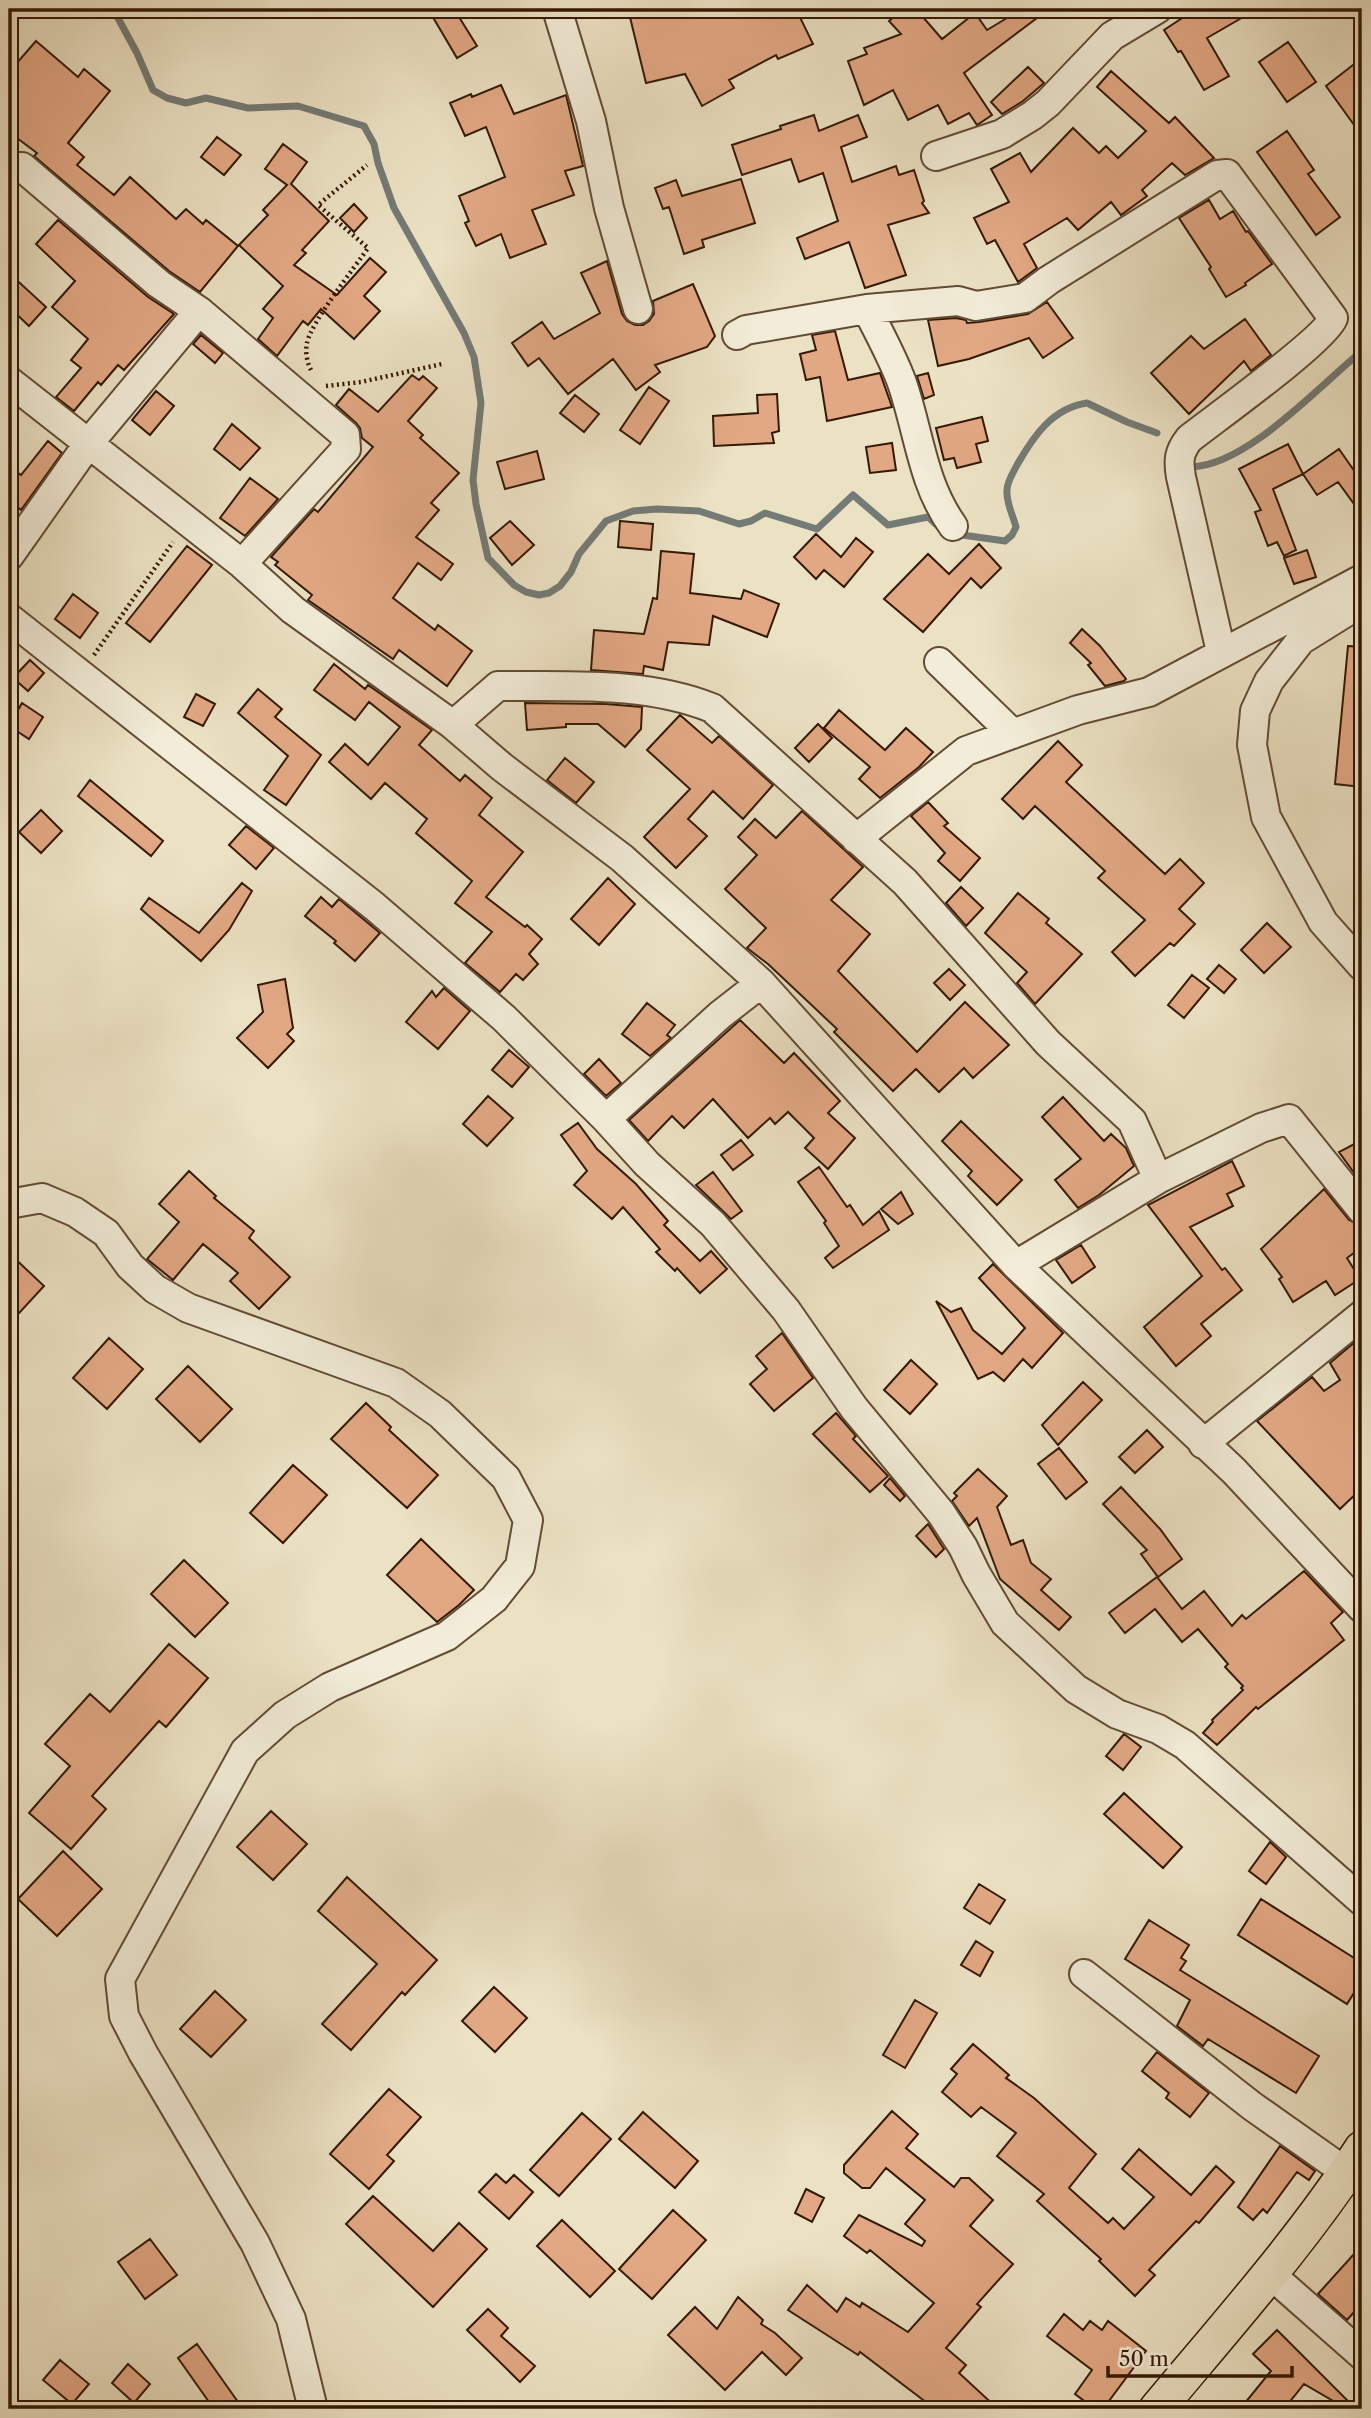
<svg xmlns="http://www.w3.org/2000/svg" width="1371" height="2418" font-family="'Libre Caslon Text',serif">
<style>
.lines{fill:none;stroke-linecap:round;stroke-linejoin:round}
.stream{stroke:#747a75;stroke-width:7}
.building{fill:#e2a884;stroke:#341905;stroke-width:2}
.minor-casing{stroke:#624b34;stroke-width:32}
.major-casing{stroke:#341905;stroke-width:38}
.path{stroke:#341905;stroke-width:4.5;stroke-dasharray:2 3.5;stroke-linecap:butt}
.minor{stroke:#f2ecd8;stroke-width:28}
.major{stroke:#ebe1c3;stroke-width:35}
</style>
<rect width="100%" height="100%" fill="#ebe1c3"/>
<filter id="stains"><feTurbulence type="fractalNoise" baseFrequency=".00286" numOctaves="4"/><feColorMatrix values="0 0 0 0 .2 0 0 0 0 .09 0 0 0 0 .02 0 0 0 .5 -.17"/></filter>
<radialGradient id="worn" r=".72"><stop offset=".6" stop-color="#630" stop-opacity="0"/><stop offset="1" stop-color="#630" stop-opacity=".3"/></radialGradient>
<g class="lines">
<path class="stream" d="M113 9 137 53 153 90 167 98 186 103 206 98 248 108 298 106 364 126 374 144 378 163 394 208 464 333 474 357 481 403 473 480 476 504 488 558 514 585 526 592 539 595 549 593 560 586 571 572 579 554 606 521 633 511 657 509 699 511 739 524 751 521 765 513 817 529 853 495 888 525 928 517 941 529
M1191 467C1247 466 1320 385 1362 351
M955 534 1005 541 1012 535 1016 527C1013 515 1006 503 1007 490 1007 482 1013 473 1017 465 1033 437 1052 408 1087 403L1127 422 1157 433"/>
</g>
<path class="building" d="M451 9H454L477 46 457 58 434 19Z
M628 9H796L813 44 778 59 776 55 729 80 734 88 702 106 685 74 646 83Z
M903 9H916L942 39 975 13 987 30 1022 9H1049L964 73 992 115 977 125 969 113 948 124 938 105 908 120 893 90 864 105 848 61 867 54 864 48 901 34 889 21Z
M1196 9H1257L1207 38 1229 76 1204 90 1181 51 1178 52 1164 30Z
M36 41 78 77 84 69 110 91 68 143 84 157 77 165 114 195 130 177 176 219 186 209 203 224 206 220 238 246 200 292 169 271 34 156 37 153 9 132V72Z
M1288 42 1316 82 1287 102 1259 62Z
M1362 58V136L1326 86Z
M1028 67 1044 83 1023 101 1002 114 991 102Z
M1111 71 1169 123 1175 117 1214 158 1185 175 1172 163 1142 190 1147 196 1121 215 1111 202 1078 230 1067 218 1024 244 1037 268 1018 282 995 240 987 244 974 218 1009 202 991 169 1020 153 1031 172 1073 128 1099 153 1106 146 1118 158 1146 131 1097 87Z
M501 85 514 114 566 95 583 166 565 171 574 195 532 210 546 244 510 258 501 234 476 246 465 223 469 221 459 196 505 177 486 127 465 136 450 103 471 94 472 97Z
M814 115 819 131 858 115 867 137 841 147 852 182 896 166 899 175 914 170 924 201 922 203 929 213 888 225 906 275 865 288 849 242 805 259 797 238 838 221 823 173 799 182 791 159 742 175 732 145 781 129 780 126Z
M1287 131 1314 170 1308 174 1340 217 1316 235 1257 152Z
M217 137 241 155 224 175 201 157Z
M283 144 307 162 291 184 329 221 302 250 306 253 294 265 337 295 370 258 386 272 364 296 380 311 354 339 321 309 308 325 303 321 277 356 258 339 273 318 263 309 283 286 239 245 268 215 263 210 287 185 265 169Z
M741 179 755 223 702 240 704 247 684 254 669 207 663 209 655 188 676 180 682 196Z
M1209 200 1220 219 1233 211 1246 232 1248 231 1272 264 1245 283 1246 285 1226 297 1209 269 1211 267 1179 218Z
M354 204 367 218 354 232 340 218Z
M58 220 148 297 174 314 124 370 118 365 101 385 98 382 74 411 56 397 81 368 71 360 88 339 52 307 75 281 36 244Z
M607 261 622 314 627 321 635 325H643L649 321 654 314 653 301 693 284 715 336 707 347 655 365 660 372 636 390 613 359 568 394 539 358 528 366 512 343 542 322 554 339 600 313 581 273Z
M9 273 46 307 29 326 9 307Z
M1047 302 1073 338 1043 358 1029 338 969 359 938 366 928 320 956 318 966 320 967 323 979 322 1028 314Z
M1245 319 1271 355 1251 371 1244 361 1189 414 1151 373 1191 336 1204 349Z
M835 331 848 380 880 373 892 407 827 421 820 377 806 380 800 354 816 350 812 335Z
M201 335 223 353 215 363 193 344Z
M928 373 934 395 924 399 917 376Z
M412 375 419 380 423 376 437 388 408 421 423 435 420 438 459 473 431 503 439 510 416 537 453 564 441 580 418 563 393 598 435 630 438 625 472 651 447 686 399 650 393 659 308 600 312 595 275 565 278 562 271 557 314 509 318 512 373 447 362 438 360 428 356 423 336 405 349 389 378 412Z
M649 387 669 401 640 444 620 430Z
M156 391 174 406 150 435 132 420Z
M777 394 779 431 772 433 774 443 714 446 713 416 758 413 757 395Z
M575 395 599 414 584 432 560 413Z
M982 417 988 441 976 444 981 462 957 468 954 458 944 460 936 428Z
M232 424 260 448 240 470 214 449Z
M48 441 62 453 21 510 9 500V466L21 475Z
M892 443 896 470 870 473 866 447Z
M1288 444 1303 474 1273 489 1296 550 1284 556 1277 542 1268 546 1255 512 1261 510 1239 469Z
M1339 449 1362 482V515L1338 482 1317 495 1303 474Z
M537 451 544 479 505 489 497 462Z
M250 478 278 499 245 536 220 518Z
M510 521 534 545 512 565 490 538Z
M620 521 653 524 651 550 618 547Z
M816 534 841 557 856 538 873 552 844 587 824 570 816 579 794 557Z
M979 544 1001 568 981 588 971 578 923 632 884 599 928 554 949 574Z
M187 546 212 565 150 642 126 623Z
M1307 550 1316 577 1294 584 1284 558Z
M661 551 694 554 690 593 741 599 744 590 779 604 767 637 713 616 709 645 668 642 663 670 644 666 643 674 591 670 594 630 644 634 653 598 657 599Z
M73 594 98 613 80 638 55 619Z
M1082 629 1100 646 1126 679 1124 681 1105 686 1088 665 1091 663 1070 643Z
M1348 646 1362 647V787L1335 784Z
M30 660 44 673 28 691 13 678Z
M334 664 365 689 368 685 432 730 419 745 460 781 465 775 492 798 479 815 523 852 486 897 525 927 527 925 542 939 529 954 538 964 523 980 516 974 500 992 465 963 492 932 455 903 472 881 416 833 427 819 385 783 371 799 329 762 345 744 368 765 400 727 369 702 355 720 314 690Z
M258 689 282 709 275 717 321 755 286 805 264 790 288 756 238 713Z
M196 694 215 704 203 726 184 717Z
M22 703 43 717 29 739 9 726Z
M525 703 606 704 642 707 641 729 625 747 598 724H566V727L527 730Z
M839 710 885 750 906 728 933 752 919 767 880 798 859 779 870 767 824 728Z
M680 715 712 743 719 736 773 785 743 819 713 791 688 819 707 836 676 868 644 837 690 789 647 750Z
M818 724 832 738 809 762 795 748Z
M1058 741 1082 765 1066 782 1165 874 1180 859 1204 883 1179 909 1195 924 1174 946 1170 943 1135 976 1112 952 1145 920 1098 878 1105 871 1035 806 1023 819 1002 799Z
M565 758 594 782 576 803 547 780Z
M90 780 163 841 151 856 78 796Z
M928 802 948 823 944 826 980 858 960 881 938 861 945 853 911 816Z
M41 810 62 831 41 853 19 832Z
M802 811 863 867 831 900 870 934 838 971 917 1052 965 1002 1009 1045 973 1078 964 1068 939 1092 916 1069 893 1091 834 1032 837 1029 768 964 747 948 766 928 725 889 757 855 738 837 755 819 776 838Z
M246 826 274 848 256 869 229 845Z
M608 878 635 904 599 945 571 919Z
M242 883 252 891 229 930 201 961 141 909 149 898 199 933Z
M961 887 983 908 966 926 946 903Z
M1018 893 1049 919 1046 923 1082 954 1035 1004 1017 983 1027 972 985 933Z
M321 897 332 907 339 899 380 933 355 961 334 943 336 941 305 916Z
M1267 923 1291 947 1264 973 1241 950Z
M1219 965 1236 979 1224 993 1207 979Z
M949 969 965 985 950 1000 934 983Z
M1192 975 1209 988 1184 1018 1168 1005Z
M285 979 293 1028 287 1034 294 1041 268 1068 237 1038 263 1012 258 985Z
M444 988 470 1011 438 1049 406 1022 432 991 436 997Z
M647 1003 675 1025 667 1035 671 1038 650 1056 622 1034Z
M740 1020 784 1063 794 1053 840 1101 828 1113 855 1138 828 1169 805 1148 814 1138 788 1112 775 1124 770 1118 748 1138 713 1099 684 1128 672 1116 648 1141 629 1120Z
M509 1050 529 1067 512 1087 492 1070Z
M599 1059 621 1083 606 1096 584 1074Z
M488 1096 513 1118 487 1146 463 1124Z
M1063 1097 1104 1141 1111 1134 1126 1148 1134 1166 1099 1195 1078 1208 1055 1180 1081 1159 1042 1117Z
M961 1121 1022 1180 997 1205 968 1176 972 1171 942 1141Z
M578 1123 597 1149 636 1184 668 1221 664 1225 700 1261 711 1251 727 1269 700 1293 677 1268 675 1271 656 1252 660 1249 623 1207 612 1219 574 1185 587 1171 561 1135Z
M741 1140 753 1155 733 1170 721 1155Z
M1362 1140V1184L1339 1152Z
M1232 1161 1244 1186 1227 1194 1233 1206 1190 1227 1222 1270 1225 1268 1242 1290 1201 1324 1211 1336 1176 1366 1144 1327 1202 1276 1148 1205Z
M819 1167 847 1207 850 1205 863 1225 879 1211 889 1230 833 1268 825 1258 839 1246 824 1223 826 1221 798 1182Z
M189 1171 216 1196 214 1198 254 1231 249 1238 290 1277 259 1309 230 1281 238 1273 203 1244 173 1280 147 1259 179 1222 159 1204Z
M713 1172 742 1211 731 1219 696 1185Z
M1324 1189 1349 1220 1362 1226V1247L1347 1258 1360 1279 1335 1295 1326 1281 1293 1302 1279 1279 1282 1277 1261 1249Z
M901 1192 913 1214 898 1224 881 1209Z
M1081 1245 1095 1267 1072 1283 1056 1260Z
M9 1253 44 1286 9 1324Z
M993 1264 1063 1333 1032 1368 1023 1359 1004 1381 993 1372 978 1379 936 1301 951 1312 961 1308 973 1330 1002 1354 1025 1328 979 1278Z
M782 1333 813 1378 774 1411 750 1384 767 1369 756 1356Z
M1362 1336V1488L1340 1509 1257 1421 1312 1377 1324 1391 1340 1380 1330 1363Z
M109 1338 143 1369 107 1409 73 1378Z
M911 1360 937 1384 910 1414 884 1390Z
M188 1366 232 1409 200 1442 156 1399Z
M1083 1382 1102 1400 1058 1445 1042 1425Z
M366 1403 391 1427 389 1430 438 1475 407 1508 331 1439Z
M836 1413 856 1436 853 1439 888 1476 870 1492 813 1434Z
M1147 1430 1163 1447 1135 1473 1119 1457Z
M1059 1448 1087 1482 1066 1499 1038 1464Z
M293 1465 327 1495 283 1543 250 1513Z
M978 1469 1007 1496 997 1507 1011 1545 1023 1540 1031 1563 1051 1579 1041 1590 1071 1617 1059 1630 1000 1579 977 1518 969 1526 952 1501 957 1496 954 1493Z
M890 1478 905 1496 900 1501 884 1485Z
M1121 1487 1160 1529 1182 1559 1158 1577 1141 1554 1147 1550 1103 1504Z
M928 1524 944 1549 936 1557 916 1536Z
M421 1539 474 1590 459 1605 437 1622 387 1575Z
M184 1560 228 1603 195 1637 151 1594Z
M1304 1571 1343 1612 1331 1623 1344 1640 1258 1709 1256 1707 1217 1745 1203 1733 1213 1722 1212 1720 1243 1690 1241 1688 1243 1686 1225 1667 1228 1664 1198 1629 1182 1642 1155 1609 1125 1633 1109 1613 1157 1577 1182 1609 1204 1591 1232 1626 1242 1615 1246 1619Z
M169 1644 208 1678 166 1727 159 1721 92 1796 106 1809 71 1849 29 1813 70 1766 45 1744 90 1694 110 1712Z
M1124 1734 1141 1747 1123 1770 1106 1756Z
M1124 1793 1182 1847 1163 1868 1104 1814Z
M271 1811 307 1844 273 1880 237 1847Z
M1270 1842 1286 1857 1266 1884 1249 1871Z
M63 1851 102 1889 57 1936 18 1899Z
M347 1877 437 1960 405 1995 402 1992 351 2050 322 2024 377 1964 318 1911Z
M979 1884 1005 1900 990 1924 964 1908Z
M1261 1899 1362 1963V1980L1347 2004 1238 1935Z
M1149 1920 1189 1945 1181 1958 1186 1961 1180 1970 1319 2056 1296 2093 1208 2039 1203 2046 1177 2026 1190 2000 1125 1959Z
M976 1941 993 1952 980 1976 961 1965Z
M494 1987 527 2018 495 2052 462 2021Z
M215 1991 246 2020 211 2057 180 2029Z
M915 2000 937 2013 905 2068 883 2055Z
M973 2044 1009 2075 1006 2078 1034 2098 1096 2154 1069 2188 1108 2223 1113 2218 1124 2229 1154 2197 1122 2169 1139 2149 1191 2195 1216 2166 1234 2182 1199 2223 1196 2221 1149 2270 1155 2275 1135 2296 1099 2261 1101 2259 1037 2201 1044 2194 997 2156 1016 2133 981 2107 971 2117 942 2092 957 2074 951 2069Z
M1157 2052 1209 2093 1190 2117 1166 2098 1169 2093 1142 2071Z
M389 2089 421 2117 387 2155 394 2161 369 2189 330 2154Z
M892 2111 918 2134 906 2148 954 2187 961 2178H969L993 2200 970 2226 1013 2264 977 2304 981 2307 946 2348 966 2365 959 2373 998 2409H954L945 2401 935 2409 860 2352 858 2355 788 2310 807 2285 837 2312 846 2298 860 2307 862 2303 908 2332 934 2303 870 2250 867 2253 844 2236 859 2215 922 2246 925 2241 905 2224 925 2200 886 2168 870 2188H862L844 2173V2165Z
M643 2112 698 2161 675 2188 619 2139Z
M582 2113 611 2139 559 2196 530 2170Z
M1280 2146 1315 2171 1309 2180 1297 2172 1267 2213 1263 2209 1253 2220 1238 2207Z
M496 2174 506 2183 514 2175 533 2192 509 2219 479 2192Z
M806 2189 824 2198 812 2222 795 2213Z
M373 2196 433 2251 459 2223 487 2249 433 2307 346 2224Z
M673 2210 706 2240 652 2299 619 2269Z
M562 2220 615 2271 590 2297 537 2246Z
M150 2239 177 2275 145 2299 118 2262Z
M1362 2245V2303L1347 2320 1318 2294Z
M738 2297 763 2320 761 2324 775 2333 802 2358 786 2375 762 2352 725 2390 668 2335 695 2307 717 2329Z
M488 2309 508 2328 501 2336 535 2366 520 2382 467 2330Z
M1064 2314 1083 2330 1090 2321 1102 2330 1108 2321 1146 2351 1103 2409H1095L1075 2394 1092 2370 1047 2336Z
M1277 2330 1351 2404 1347 2409 1304 2384 1284 2409H1240L1271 2371 1253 2354Z
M197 2344 243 2409H214L178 2358Z
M60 2360 89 2384 72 2404 43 2380Z
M128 2364 150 2384 134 2403 112 2383Z"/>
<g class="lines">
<defs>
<path id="minor" d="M557 9 591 121 609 208 638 309
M936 156 1002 134 1033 115 1048 103 1112 36 1157 9
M9 171 14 167H22L159 284 199 311 345 435 346 449 242 564
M867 309C879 333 893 358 902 383 919 432 922 483 953 526
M737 335 746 330 867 309 958 301 976 306 1025 298 1049 280 1217 175 1227 174 1333 318C1326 339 1213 420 1189 439 1179 452 1178 460 1181 477L1221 652
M9 381 242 564 293 610 453 725 502 767 622 858 761 983 1016 1265 1234 1471 1362 1608
M9 556 88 444 199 311
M1362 602 1301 640 1269 681 1255 711 1252 745 1266 817 1323 922 1362 966
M9 618 374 906 504 1018 606 1119 647 1164 713 1224 786 1310 854 1408 941 1513 963 1547 976 1574 1005 1623 1076 1689 1117 1714 1158 1729 1185 1745 1362 1901
M939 662 1013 734
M453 725 498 686C569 687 645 681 712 708L905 882 1048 1043 1132 1121 1158 1179
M856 839 966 751 1078 710 1149 692 1362 579
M606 1119 720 1015 761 983
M9 1204 42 1198 75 1212 106 1233 130 1266 155 1289 188 1308 396 1383 440 1414 506 1478 528 1520 520 1566 494 1599 447 1636 330 1687 285 1715 245 1751 120 1979 124 2016 143 2053 255 2243 291 2319 313 2409
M1016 1265 1158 1179 1261 1128 1289 1119 1362 1210
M1203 1444 1362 1315
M1084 1974 1252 2106 1347 2173
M1269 2273 1362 2355"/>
<path id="major" d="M1157 2409C1227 2325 1302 2241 1362 2149"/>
</defs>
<use href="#minor" class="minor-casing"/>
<use href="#major" class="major-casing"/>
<path class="path" d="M311 370C307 363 305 351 307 343 310 324 355 267 368 248L318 205 367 165
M326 386 361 382 442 364
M94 655 173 542"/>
<use href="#minor" class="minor"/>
<use href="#major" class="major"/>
</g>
<rect width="1371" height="2418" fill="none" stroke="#ebe1c3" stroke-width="35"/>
<rect x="10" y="10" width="1350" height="2397" fill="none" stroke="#341905" stroke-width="3.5"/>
<rect x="18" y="18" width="1336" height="2383" fill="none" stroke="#341905" stroke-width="2"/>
<path d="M1108 2366v10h184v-10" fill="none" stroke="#341905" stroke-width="3.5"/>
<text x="1119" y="2366" font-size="21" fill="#341905" stroke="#f2ecd8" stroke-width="5" paint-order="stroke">50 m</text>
<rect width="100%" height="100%" filter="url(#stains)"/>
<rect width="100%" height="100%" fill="url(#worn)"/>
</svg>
